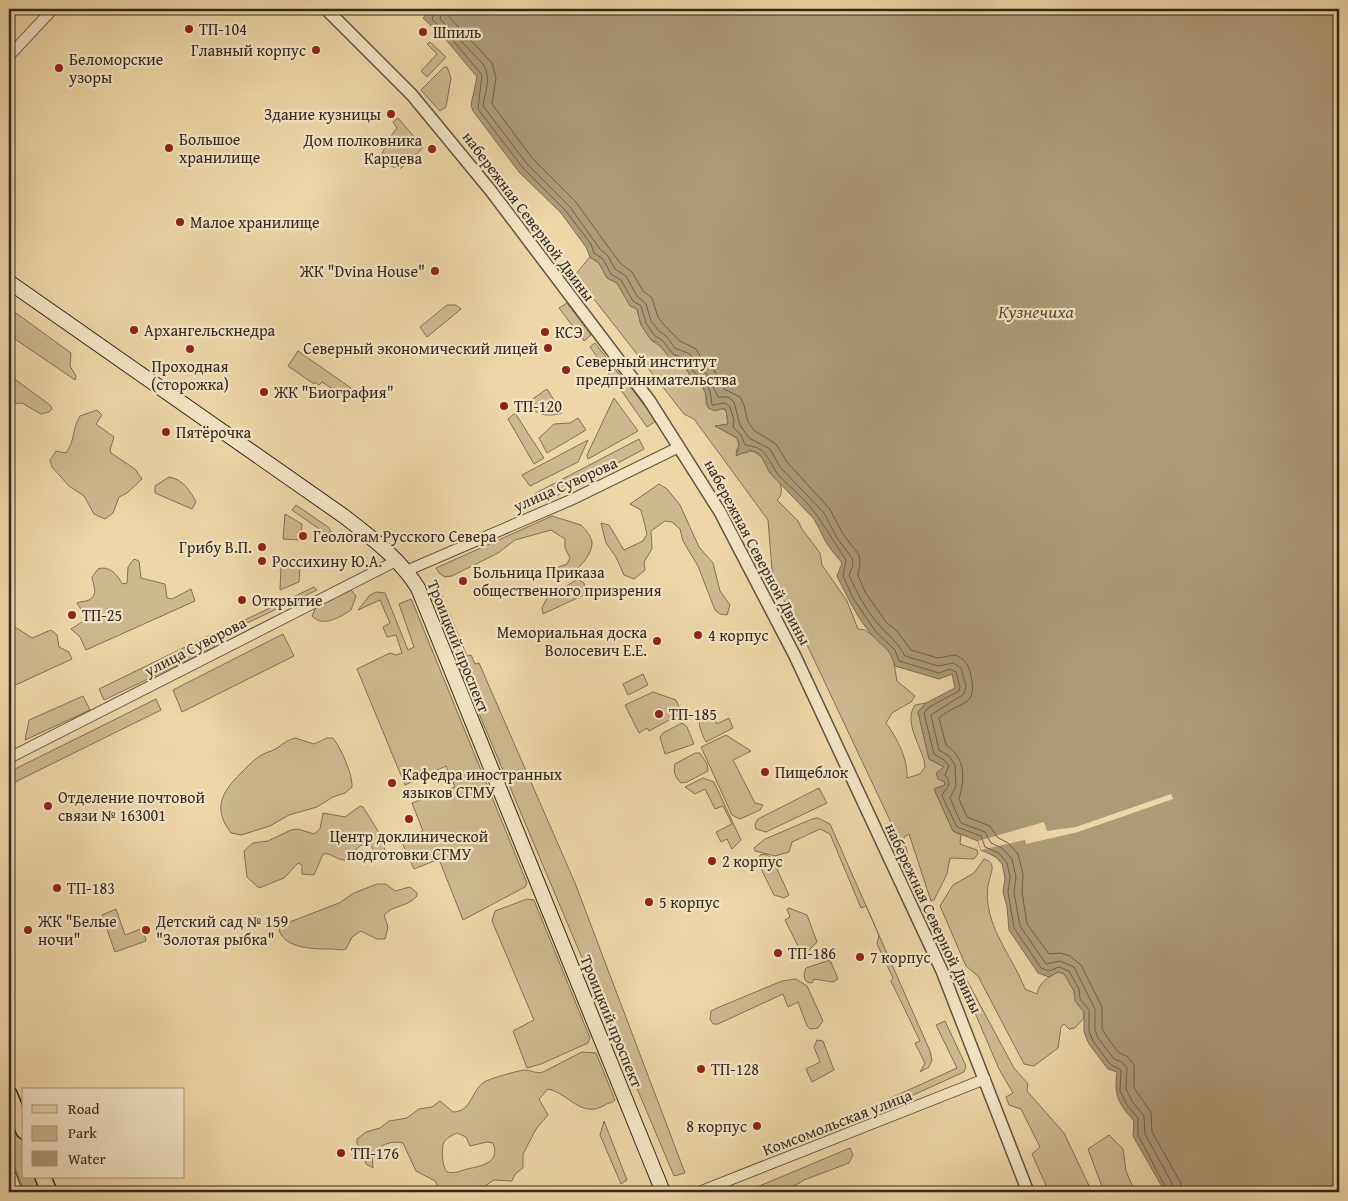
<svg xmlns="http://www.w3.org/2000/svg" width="1348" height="1201" font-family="'Gentium Book Plus',serif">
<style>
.green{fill:#ceb88f;stroke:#807057;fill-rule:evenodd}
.water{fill:#ae9a78;stroke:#7d6c54}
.pier{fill:#eed6a6}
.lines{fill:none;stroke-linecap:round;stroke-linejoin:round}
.shore{stroke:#70604c;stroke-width:1}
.minor-casing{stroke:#625341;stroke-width:12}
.tertiary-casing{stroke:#625341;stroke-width:14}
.secondary-casing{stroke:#33271f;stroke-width:16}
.primary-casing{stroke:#33271f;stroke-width:18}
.minor{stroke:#f4e4c5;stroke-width:10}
.tertiary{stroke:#f4e4c5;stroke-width:11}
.secondary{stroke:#f4e4c5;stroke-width:14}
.primary{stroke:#eed6a6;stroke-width:15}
.poi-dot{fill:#8f2418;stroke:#f4e4c5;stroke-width:2}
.labels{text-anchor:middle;stroke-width:4.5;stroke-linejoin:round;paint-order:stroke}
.poi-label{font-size:16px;fill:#33271f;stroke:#f4e4c5;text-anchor:start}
.street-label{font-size:16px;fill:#33271f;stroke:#f4e4c5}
.water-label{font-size:18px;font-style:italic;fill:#584a3a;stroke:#f4e4c5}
</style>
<rect width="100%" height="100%" fill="#eed6a6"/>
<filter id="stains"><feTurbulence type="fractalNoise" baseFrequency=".004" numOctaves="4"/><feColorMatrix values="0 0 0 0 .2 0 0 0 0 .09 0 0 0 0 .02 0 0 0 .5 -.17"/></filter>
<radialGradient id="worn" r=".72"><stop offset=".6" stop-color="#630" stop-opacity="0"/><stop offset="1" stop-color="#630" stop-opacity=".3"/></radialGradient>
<path class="green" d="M430 42 446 57 427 77 421 71 437 54 427 44Z
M444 67H447L451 78 446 107 440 111 421 90Z
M398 118 423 147 409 163 399 169 382 163C378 156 391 135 397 128L393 122Z
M590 257 599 263 607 278 617 283 630 305 637 309 641 325 651 340 682 362 690 375 699 381 706 394V405L726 410 728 424 716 426 737 438 739 445 736 452 745 453 753 451C765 457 792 488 777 500L798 521 802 529 820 553 822 565 847 601 858 629 865 630 883 643 893 657 897 681 915 696 911 702 892 713 886 723C897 738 908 759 907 778L920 774 925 767C924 749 902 723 915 705L926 703 918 712 929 759 944 767 941 780 945 782V785L934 789 953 831 961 835 960 844 977 850 978 854 974 859 950 858 947 874 934 900 931 901 909 834 904 837V841L911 865 794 617 773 582 768 520 694 419 684 414 575 275Z
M567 303 591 335 584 341 559 308Z
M447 305H456L461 309 427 337 420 327Z
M9 308 71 353 70 366 76 376 75 380 9 335Z
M595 343 623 379 618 387 590 347Z
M298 351 351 388 345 397 322 382 319 385 315 382 314 384 288 366Z
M9 375 50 405 52 409 49 412 41 414 22 403 9 404Z
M626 381 656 421 647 427 621 390Z
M547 389 562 413C548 417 537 416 527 403Z
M614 398 638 431 588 459 587 455Z
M97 410 102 415 96 424 114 437 110 450 111 453 135 469 142 479 127 493 119 497 113 513 105 519 94 514 84 496 69 486 52 467 50 460 56 451 66 453C75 442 72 428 80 416Z
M515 413 544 458 534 464 508 419Z
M578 418 586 430 547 453 539 438 554 424 570 423Z
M639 439 644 449 547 501 540 500 534 494Z
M588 440 578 462 530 486 522 475Z
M169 477C183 479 191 492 196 502L192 509 155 493V486Z
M659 484 667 489 680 505 699 547 713 563 720 591 730 605 727 615 720 614 715 610 698 566 683 541 680 529 672 522 665 521 651 531 652 549 644 562 645 570 634 579 624 575 616 557 606 543 601 523 609 525 624 550 643 541 647 534 641 510 630 504Z
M296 505 328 527 332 533H325L292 510Z
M285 514 302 524 301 540 283 539Z
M552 516 581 525C585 529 591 536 592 542 593 558 569 580 554 578V569L567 564 570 558 565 548V539L551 530 515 540 498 553 452 576 445 577 439 573 436 568Z
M134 559 139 561 141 578 165 584 167 598 172 599 191 589 195 601 86 650 80 637 71 629 87 619 77 603C81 601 85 602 89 600 99 594 93 585 92 577L98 569C109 565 118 575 122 584L127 583 128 567Z
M281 565 300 566 299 582 280 590Z
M578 579 584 583 585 591 588 593 543 614 542 608 547 598Z
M435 586 439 589 467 656 471 655 475 664 479 663 575 883 685 1173 674 1176 429 595 430 589Z
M314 587 317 590 228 632 232 626Z
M351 590 356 596 351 610C340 617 323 628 312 616L317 605Z
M376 592 385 593 408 650 414 647 399 604 411 599 412 601 527 883 525 887 463 920 439 859 414 869 401 840 423 831 412 803 455 787 446 766 405 785 357 669 390 653 396 655 402 653 396 635 387 637 383 627 390 623 380 600 358 610 370 595Z
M9 623 32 638 51 630 57 635 59 647 69 652 72 659 9 688Z
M283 634 294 656 182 712 173 690Z
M210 635 215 647 104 700 99 689Z
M643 674 648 685 628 695 623 684Z
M653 692 676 700 682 713 649 731 647 728 639 733 625 705Z
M83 696 90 710 25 740 29 720Z
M156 699 161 710 9 785V772Z
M710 709 717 724 729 718 733 728 706 742C699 728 694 717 710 709Z
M682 723 687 727 694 744 665 754 660 737 663 733Z
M726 735 751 751 733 760 755 803 763 805 760 810 740 819 732 815 701 747Z
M295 738 314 744 327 738H333C341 748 353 775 352 787L345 793 333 797 317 807 289 815 270 826 241 835 231 833C212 808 222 792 241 773 251 763 258 755 271 751 280 748 285 740 295 738Z
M695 753H700L707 764 708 771 687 782 681 783C675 777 673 772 675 764Z
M703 778 714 782 741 840 732 849 727 839 721 842 716 832 732 824 723 806 715 809 705 789 695 794 685 787Z
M819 788 827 803 766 832 756 829 755 824 758 819Z
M360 806 363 807 378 831 388 858 379 857 370 845H361L345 860C335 860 331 852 323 854L314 875 302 874V865L298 863 284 878 259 888 247 877 244 851 253 843 268 841 291 830 298 829 314 834 320 829 323 813 345 817Z
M818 818 830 824 930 1051 932 1060 929 1067 920 1072 925 1063 915 1043 920 1041 891 981 893 978 877 944 879 935 866 906 861 908 830 834 820 829 792 842 789 852 775 856 755 851 754 848 765 839 812 819Z
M765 854 772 858 789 895 784 898 774 895 758 863 760 855Z
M984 859C997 863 991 872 989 881 987 888 987 897 988 904 992 935 1014 960 1025 989L1037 994C1039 982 1049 977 1058 972L1064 973 1074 991 1076 1001 1084 1012V1018L1075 1028 1069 1029 1064 1024 1061 1027 1058 1048 1034 1066 1024 1064 978 976 966 966 940 906 953 885 974 873Z
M377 884H386L395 891 410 887 417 893V896C408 907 393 905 384 915L388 927 385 939H377L361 931 352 937 346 949C341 951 337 949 331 949 314 949 285 949 279 930L282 925 339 903 354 893Z
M527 899 534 900 590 1038 588 1043 541 1064 527 1068 513 1031 534 1020 492 921 495 911Z
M789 908 807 915 817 942 809 950H800L785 920 790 917 787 909Z
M116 909 125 935 143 928 146 941 115 952 102 915Z
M830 960 838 979 833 982 814 979 812 983C803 983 803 975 806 968Z
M958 973 964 975 1014 1068 1028 1084 1027 1091 1064 1133 1092 1192H1049L1032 1154 1040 1147 1021 1109 1009 1105 1006 1097 1013 1093 999 1069Z
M796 979 807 986 823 1021 818 1028 810 1029 807 1026 798 1002 788 1007 783 994 718 1024H713L710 1019 711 1011 717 1008 782 981Z
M945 1021 966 1066 964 1072 889 1106 888 1104 883 1105 882 1102 957 1068 936 1025Z
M817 1040 823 1041 834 1070 812 1082 806 1069 820 1062 814 1047Z
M582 1052 596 1053 615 1100C612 1104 609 1102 605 1105 581 1119 570 1094 548 1089L539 1099 548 1115 536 1129 523 1154V1168L515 1174 512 1181 494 1180 476 1192H441L435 1181 416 1171 403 1143C391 1140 379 1145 372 1155L373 1168 366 1164 363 1152 357 1144V1139L366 1132 380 1128 389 1121 407 1118 419 1109 432 1107 440 1101 453 1112C471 1112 471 1092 483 1083 487 1079 517 1071 524 1070 531 1070 536 1074 543 1072ZM457 1133 466 1137 470 1146 487 1142 493 1143C501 1163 481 1166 467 1169 460 1171 454 1174 447 1172 442 1167 441 1148 444 1142 446 1138 453 1135 457 1133Z
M9 1109 24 1146V1177H36L42 1192H25L9 1153Z
M604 1121 627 1180 621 1184 600 1135Z
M1109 1135 1123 1149 1126 1171 1135 1192H1104L1088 1149Z
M850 1148 853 1155 849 1163 804 1180C785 1193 767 1192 745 1192Z"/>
<path class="water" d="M432 9H1339V1192H1165L1133 1136 1134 1121C1118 1103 1114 1096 1117 1072L1108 1069 1089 1044 1084 1032V1012L1075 1001 1074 991 1064 974 1058 972 1049 977 1038 973 1009 930 1007 907 1003 892 1005 878 1002 864 996 857 981 850 978 841 953 831 934 789 945 785V782L938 779 936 773 944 767 929 759 918 712 926 703 955 688 952 674 939 679 895 666C889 646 884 649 872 635 857 618 847 596 837 576L842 563 827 544 814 519 770 473 760 454 750 450 736 456 739 445 737 438 715 426 728 424 726 410 724 408 715 411 708 408 705 391 699 381 690 375 682 362 671 360 658 343 651 340 641 325 637 309 630 306 617 283 607 278 599 263 590 257 586 247 561 213 519 172 473 111 471 105 477 77 447 41 423 18Z"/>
<path class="pier" d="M1171 794 1173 799 1078 832 1026 844 1025 840 981 850 978 841 1044 822 1047 831 1076 827Z"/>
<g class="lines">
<path class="shore" d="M435 9 432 19 451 38 482 75 478 109 523 168 565 210 591 244 594 253 603 259 611 274 621 280 633 301 641 306 646 323 655 336 662 340 673 354 686 359C689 363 691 370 695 373 709 383 710 388 712 405L725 403 730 407 734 420 733 427 741 435 745 445C766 448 764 453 775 470 779 478 799 494 807 503 822 520 833 541 846 560L843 576 853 598 876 632 895 650 899 661 939 673 950 669 956 672 960 687 959 691 929 707 924 713 934 754 944 760 949 766 945 775C954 786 945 787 942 796L957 827 981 836 985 847 999 853 1007 863 1010 877 1008 892 1014 928 1041 968 1049 971 1059 967 1069 971 1079 989 1080 999 1089 1010V1031L1093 1041 1110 1064 1121 1070 1120 1091 1127 1105 1138 1118V1135L1168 1192
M442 9 440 19 483 64C492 79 485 91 483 106L527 164 570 207 600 249 608 256 615 269 626 276 637 296 646 304 651 321 659 331 666 336 675 348 690 354 698 367 708 375 718 397H728L734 402 740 425 749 438 770 449 780 467 824 513 837 538 852 558 853 565 849 575C857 593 867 612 880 626 890 637 898 643 905 656L938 666 953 663 961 668 966 686 964 694 931 715 939 750 949 756 955 765 956 786 950 798 961 823 985 832 991 843 1002 848 1012 859 1016 877 1014 892 1020 926 1046 964 1060 961 1074 967 1095 1009V1030L1098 1038 1114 1059 1122 1062 1127 1068 1126 1089 1132 1101 1144 1116 1145 1134 1173 1185 1175 1192
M449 9V17L492 63 496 78 492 104 533 159 575 201 620 263 632 272 643 291 652 298 658 317 664 325 680 341 696 349 703 361 714 370 724 389 740 397 744 405 748 422 755 431 776 444 787 462 829 508 843 534 859 555 860 564 858 575 865 592 886 622 897 631 911 650 938 658 955 655C963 658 968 663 970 672 980 709 959 700 939 718L946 745C966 758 965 779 959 799L967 817 990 826 997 837 1008 843 1018 854 1023 874 1022 892 1027 924 1049 954 1060 953 1070 956 1081 965 1102 1007V1028L1105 1034 1118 1052 1128 1057 1134 1065V1088L1151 1112 1152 1132 1181 1183 1182 1192"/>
<defs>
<path id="minor" d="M9 56 53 9
M406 571 573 499 679 447
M9 758 396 561
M699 1192 985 1079"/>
<path id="tertiary" d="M326 9 412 95 491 191 649 400 720 512 795 656 942 971 1028 1192"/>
<path id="secondary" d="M9 282 345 517C372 538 400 559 418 588L663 1192
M9 1176 15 1192"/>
<path id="primary" d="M9 1094 24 1131
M43 1177 49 1192"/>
</defs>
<use href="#minor" class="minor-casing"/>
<use href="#tertiary" class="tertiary-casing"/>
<use href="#secondary" class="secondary-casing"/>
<use href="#primary" class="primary-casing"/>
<use href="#minor" class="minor"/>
<use href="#tertiary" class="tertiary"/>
<use href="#secondary" class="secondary"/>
<use href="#primary" class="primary"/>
</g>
<g class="poi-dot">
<circle cx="189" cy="29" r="5"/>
<circle cx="423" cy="32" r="5"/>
<circle cx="316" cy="50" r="5"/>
<circle cx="59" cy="68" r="5"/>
<circle cx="391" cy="114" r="5"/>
<circle cx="169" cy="148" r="5"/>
<circle cx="432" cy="149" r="5"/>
<circle cx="180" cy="222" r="5"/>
<circle cx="435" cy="271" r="5"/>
<circle cx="134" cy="330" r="5"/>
<circle cx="545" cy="332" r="5"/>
<circle cx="548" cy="348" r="5"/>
<circle cx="190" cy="349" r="5"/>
<circle cx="566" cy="370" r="5"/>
<circle cx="264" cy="392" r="5"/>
<circle cx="504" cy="406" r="5"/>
<circle cx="166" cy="432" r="5"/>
<circle cx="303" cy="536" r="5"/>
<circle cx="262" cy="547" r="5"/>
<circle cx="262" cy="561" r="5"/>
<circle cx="463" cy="581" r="5"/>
<circle cx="242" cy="600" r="5"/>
<circle cx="72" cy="615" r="5"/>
<circle cx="698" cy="635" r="5"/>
<circle cx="657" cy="641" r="5"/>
<circle cx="659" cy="714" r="5"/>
<circle cx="765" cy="772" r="5"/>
<circle cx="392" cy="783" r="5"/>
<circle cx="48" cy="806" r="5"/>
<circle cx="409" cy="819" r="5"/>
<circle cx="712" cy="861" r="5"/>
<circle cx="57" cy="888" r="5"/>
<circle cx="649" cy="902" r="5"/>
<circle cx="28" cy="930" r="5"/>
<circle cx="146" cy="930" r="5"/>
<circle cx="778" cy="953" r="5"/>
<circle cx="860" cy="957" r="5"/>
<circle cx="701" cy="1069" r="5"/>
<circle cx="757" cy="1126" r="5"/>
<circle cx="341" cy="1153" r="5"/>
</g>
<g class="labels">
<g class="poi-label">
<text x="199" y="35">ТП-104</text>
<text x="433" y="38">Шпиль</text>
<text x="306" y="56" text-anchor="end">Главный корпус</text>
<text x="69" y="65">Беломорские<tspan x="69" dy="18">узоры</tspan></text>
<text x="381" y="120" text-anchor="end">Здание кузницы</text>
<text x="179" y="145">Большое<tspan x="179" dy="18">хранилище</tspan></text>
<text x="422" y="146" text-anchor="end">Дом полковника<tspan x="422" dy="18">Карцева</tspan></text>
<text x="190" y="228">Малое хранилище</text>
<text x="425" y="277" text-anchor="end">ЖК "Dvina House"</text>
<text x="144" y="336">Архангельскнедра</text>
<text x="555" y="338">КСЭ</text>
<text x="538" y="354" text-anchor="end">Северный экономический лицей</text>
<text x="576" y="367">Северный институт<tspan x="576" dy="18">предпринимательства</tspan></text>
<text x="190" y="372" text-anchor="middle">Проходная<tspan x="190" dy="18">(сторожка)</tspan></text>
<text x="274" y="398">ЖК "Биография"</text>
<text x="514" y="412">ТП-120</text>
<text x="176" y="438">Пятёрочка</text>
<text x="313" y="542">Геологам Русского Севера</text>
<text x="252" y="553" text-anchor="end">Грибу В.П.</text>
<text x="272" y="567">Россихину Ю.А.</text>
<text x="473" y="578">Больница Приказа<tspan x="473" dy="18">общественного призрения</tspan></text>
<text x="252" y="606">Открытие</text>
<text x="82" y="621">ТП-25</text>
<text x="647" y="638" text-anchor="end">Мемориальная доска<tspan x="647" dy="18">Волосевич Е.Е.</tspan></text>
<text x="708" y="641">4 корпус</text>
<text x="669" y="720">ТП-185</text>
<text x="775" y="778">Пищеблок</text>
<text x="402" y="780">Кафедра иностранных<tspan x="402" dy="18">языков СГМУ</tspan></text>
<text x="58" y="803">Отделение почтовой<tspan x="58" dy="18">связи № 163001</tspan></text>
<text x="409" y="842" text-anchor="middle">Центр доклинической<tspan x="409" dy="18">подготовки СГМУ</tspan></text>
<text x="722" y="867">2 корпус</text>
<text x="67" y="894">ТП-183</text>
<text x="659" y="908">5 корпус</text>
<text x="38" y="927">ЖК "Белые<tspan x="38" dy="18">ночи"</tspan></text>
<text x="156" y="927">Детский сад № 159<tspan x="156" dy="18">"Золотая рыбка"</tspan></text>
<text x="788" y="959">ТП-186</text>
<text x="870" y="963">7 корпус</text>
<text x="711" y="1075">ТП-128</text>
<text x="747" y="1132" text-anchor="end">8 корпус</text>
<text x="351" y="1159">ТП-176</text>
</g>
<g class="street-label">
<text transform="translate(529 216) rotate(53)" y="6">набережная Северной Двины</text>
<text transform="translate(565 484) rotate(-24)" y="6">улица Суворова</text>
<text transform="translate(758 552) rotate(62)" y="6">набережная Северной Двины</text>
<text transform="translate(195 646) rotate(-27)" y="6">улица Суворова</text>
<text transform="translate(459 646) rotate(68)" y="6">Троицкий проспект</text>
<text transform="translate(934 918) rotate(65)" y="6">набережная Северной Двины</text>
<text transform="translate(612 1021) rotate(68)" y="6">Троицкий проспект</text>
<text transform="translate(837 1122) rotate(-21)" y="6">Комсомольская улица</text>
</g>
<g class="water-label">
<text x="1036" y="318">Кузнечиха</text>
</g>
</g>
<rect width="1348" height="1201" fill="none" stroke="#eed6a6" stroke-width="30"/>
<rect x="10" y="10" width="1328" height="1181" fill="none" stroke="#33271f" stroke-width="2.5"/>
<rect x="15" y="15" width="1318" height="1171" fill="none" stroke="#33271f"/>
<rect x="22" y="1088" width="162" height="90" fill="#f4e4c5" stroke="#a79883"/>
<rect x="32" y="1105" width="25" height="8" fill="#eed6a6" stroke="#a79883"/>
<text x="68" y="1114" font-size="15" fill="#33271f">Road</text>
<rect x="32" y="1126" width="25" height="15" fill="#ceb88f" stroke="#a79883"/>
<text x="68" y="1138" font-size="15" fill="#33271f">Park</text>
<rect x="32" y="1151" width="25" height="15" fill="#ae9a78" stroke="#a79883"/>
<text x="68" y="1164" font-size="15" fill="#33271f">Water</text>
<rect width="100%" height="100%" filter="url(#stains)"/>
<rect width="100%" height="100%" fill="url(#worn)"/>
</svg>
